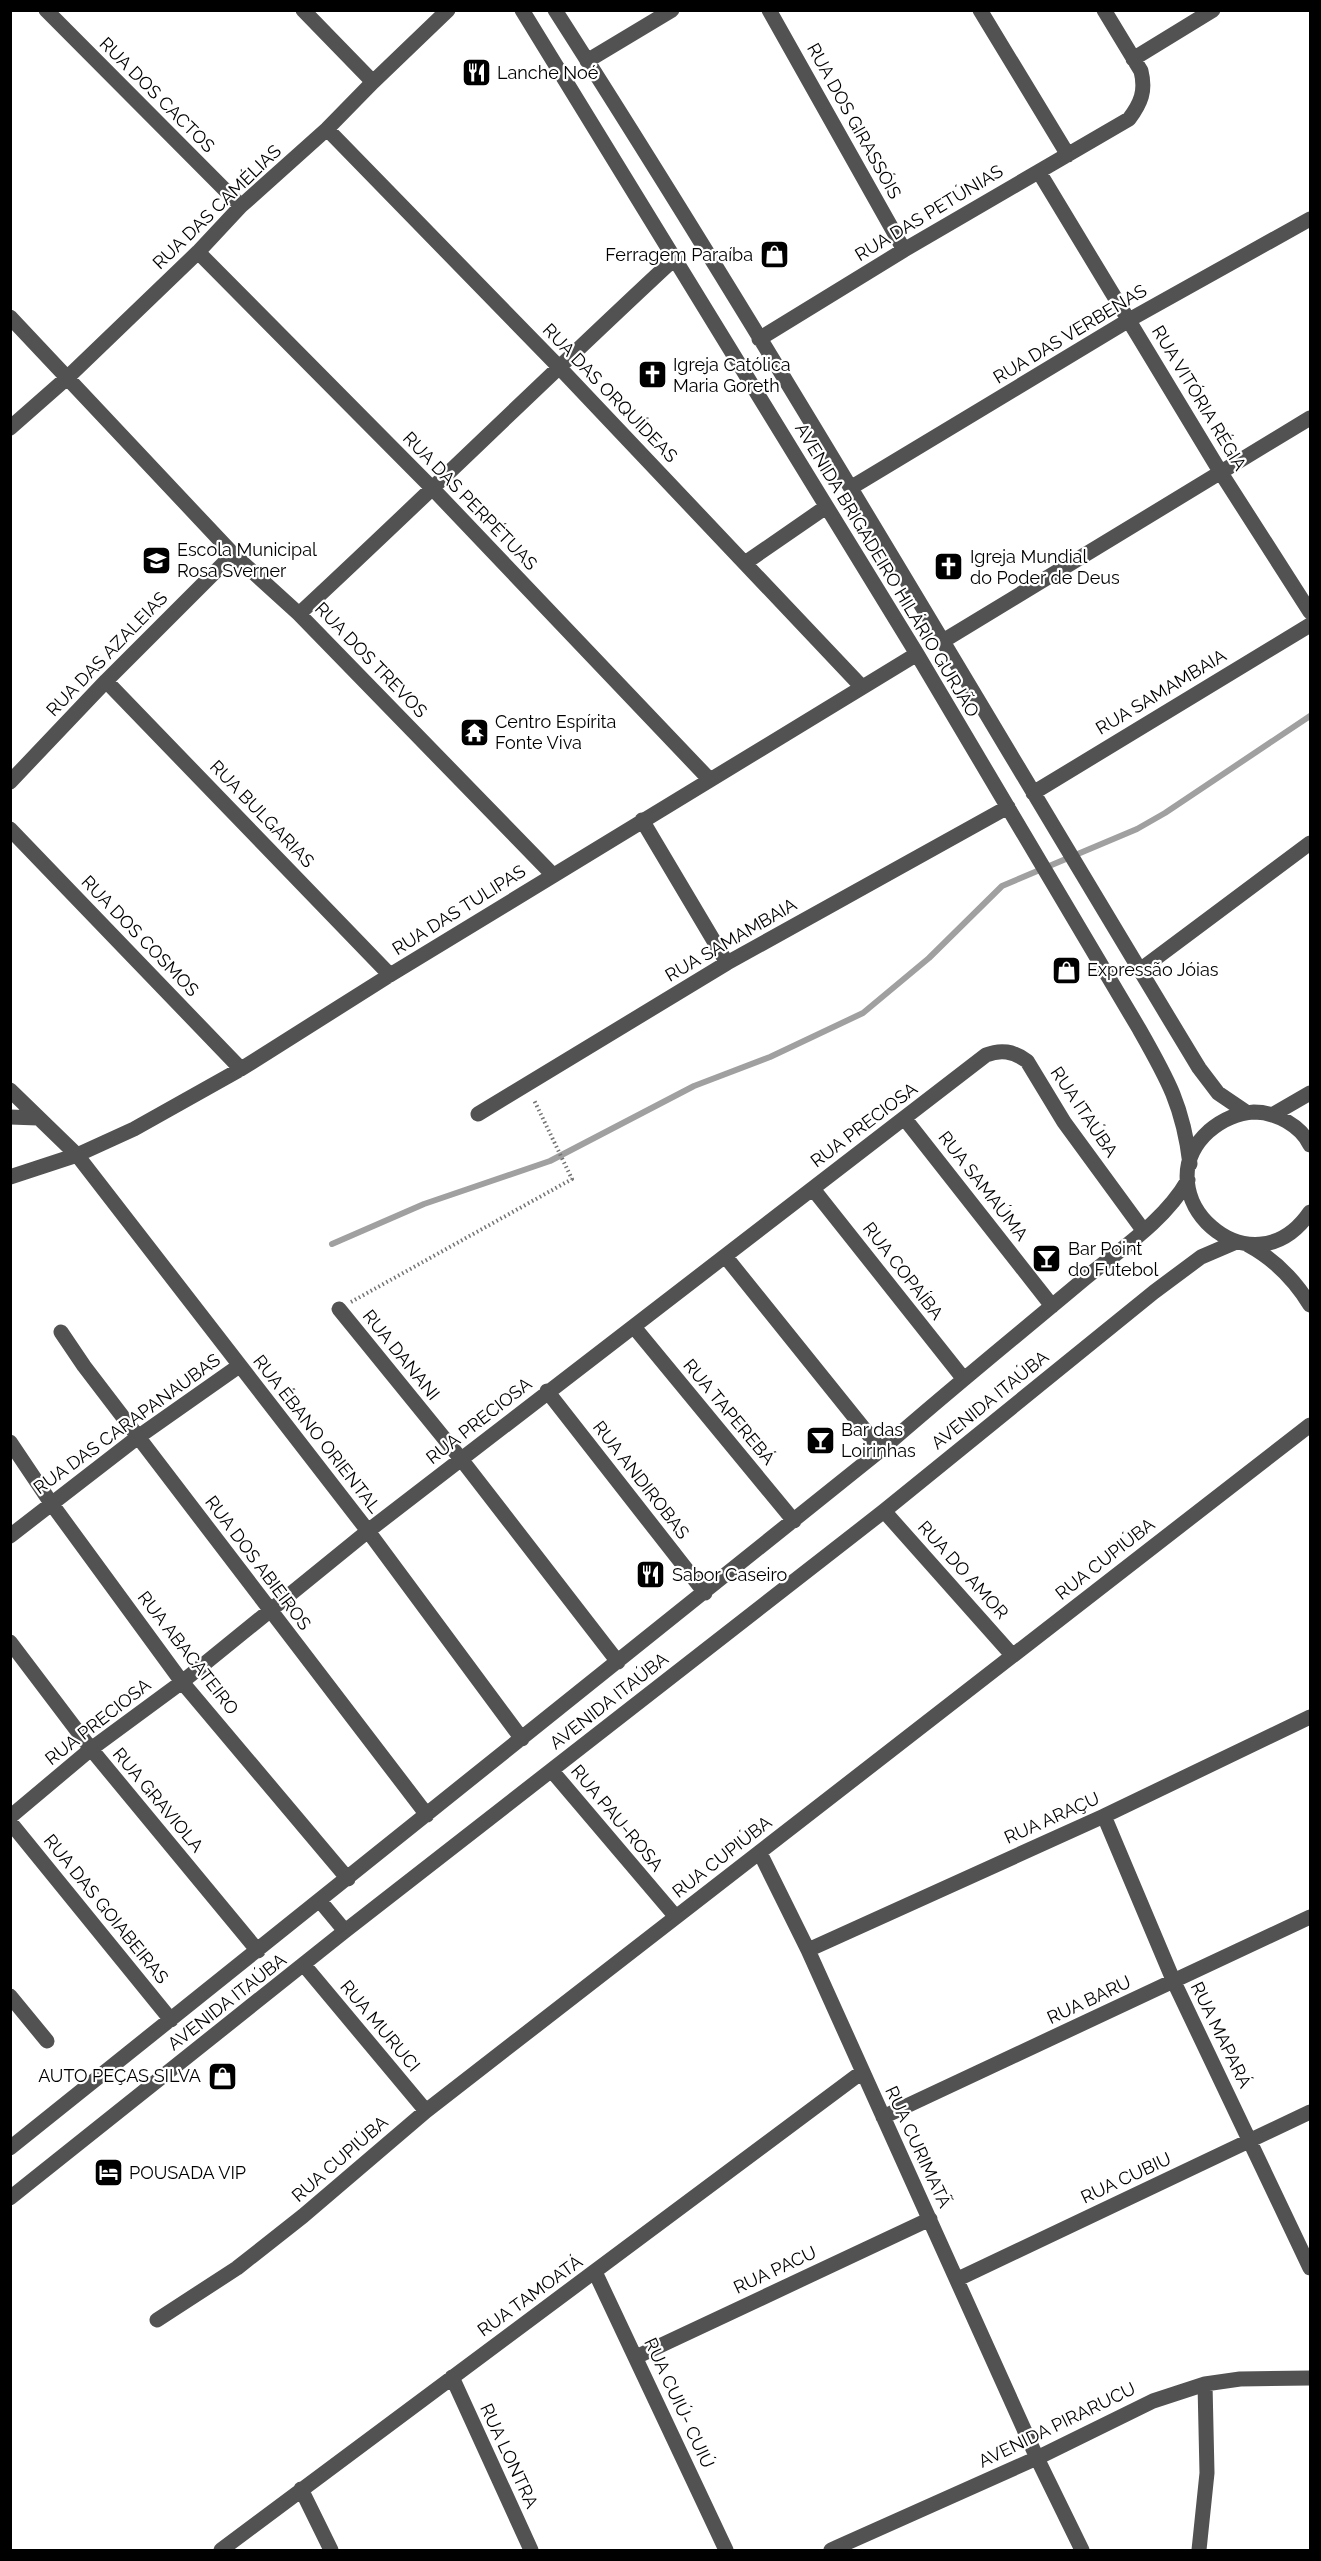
<svg xmlns="http://www.w3.org/2000/svg" width="1321" height="2561" font-family="Raleway,sans-serif">
<style>
.lines{fill:none;stroke-linecap:round;stroke-linejoin:round}
.stream{stroke:#a0a0a0;stroke-width:6}
.path{stroke:#747474;stroke-width:4;stroke-dasharray:1.5 3;stroke-linecap:butt}
.minor{stroke:#525252;stroke-width:15}
.labels{text-anchor:middle;stroke-width:4.5;stroke-linejoin:round;paint-order:stroke}
.poi-label{font-size:18px;fill:#000;stroke:#fff;text-anchor:start}
.street-label{font-size:18px;fill:#000;stroke:#fff}
</style>
<rect width="100%" height="100%" fill="#fff"/>
<g class="lines">
<path class="stream" d="M332 1244 424 1204 550 1161 694 1086 770 1057 863 1013 929 958 1002 886 1137 829 1165 813 1310 716"/>
<path class="path" d="M351 1302 572 1179 534 1100"/>
<path class="minor" d="M46 10 241 206
M303 10 373 82
M522 10 917 654 1138 1027C1167 1078 1183 1105 1190 1164
M555 10C778 358 985 715 1199 1068L1218 1093 1246 1112
M769 10 904 250
M980 10 1068 155
M1133 59 1213 10
M587 61 672 10
M327 129 558 366 861 686
M1039 172 1221 473 1310 612
M198 252 433 489 710 780
M10 317 233 554 299 614 553 875
M759 339 904 250 1129 119C1141 103 1146 91 1141 71L1104 10
M10 428 68 377 198 252 241 206 327 129 373 82 448 10
M852 487 1129 320 1310 219
M745 563 826 507
M299 614C425 497 547 377 673 260
M943 641 1310 418
M106 681 390 975
M10 782 106 681 233 554
M1033 793 1310 625
M642 820 727 963
M10 829 241 1069
M1140 970 1310 843
M10 1090 77 1155 368 1531 522 1739
M478 1114 727 963 1008 807
M1272 1115 1310 1093
M10 1117 38 1118
M905 1119 1052 1306
M1310 1145C1301 1126 1276 1112 1254 1112 1236 1113 1222 1120 1209 1131 1140 1193 1251 1298 1310 1212
M10 1177 77 1155 134 1129 241 1069 390 975 917 654
M813 1189 963 1378
M1248 1245C1274 1259 1294 1279 1310 1305
M725 1256 881 1450
M339 1309 461 1459 618 1662
M634 1327 794 1521
M61 1332 84 1366 427 1815
M547 1391 705 1593
M10 1442 51 1503 182 1682 348 1879
M884 1511 1012 1655
M10 1536 138 1437 239 1366
M10 1642 91 1749 258 1951
M552 1771 676 1917
M1104 1816 1174 1982 1310 2268
M10 1817 91 1749 182 1682 368 1531 986 1055C1001 1049 1013 1051 1027 1061L1064 1122 1143 1230
M10 1822 171 2020
M760 1853 808 1950 1037 2458 1082 2550
M320 1901 345 1931
M808 1950 1104 1816 1310 1717
M304 1965 426 2111
M10 1996 47 2041
M883 2117 1310 1917
M10 2148 881 1450C947 1392 1015 1337 1083 1280 1119 1250 1164 1222 1188 1180
M10 2198 345 1931 884 1511 1154 1292 1201 1257 1236 1242
M595 2272 726 2550
M958 2279 1310 2112
M157 2320 237 2268 303 2216 426 2111 1310 1425
M636 2357 930 2219
M452 2377 531 2550
M301 2489 331 2550
M221 2550 862 2072
M831 2550 1037 2458 1153 2401 1205 2384 1240 2379 1310 2378
M1199 2550 1207 2473 1205 2384"/>
</g>
<defs>
<symbol id="restaurant-square" viewBox="-11 -11 22 22"><rect x="-9" y="-9" width="18" height="18" rx="4" fill="#000" stroke="#fff"/><path d="M-5-6h1v4h1v-4h1v4h1v-4h1v5L-1.5 .5V6h-2V.5L-5-1ZM5-6V6H3V1.5H1.5Q1.5-4 5-6Z" fill="#fff"/></symbol>
<symbol id="shop-square" viewBox="-11 -11 22 22"><rect x="-9" y="-9" width="18" height="18" rx="4" fill="#000" stroke="#fff"/><path d="M-5-2.5h2.3a2.7 3.5 0 0 1 5.4 0H5L5.5 6h-11ZM-1.5-2.5h3a1.5 2.3 0 0 0-3 0Z" fill="#fff"/></symbol>
<symbol id="church-square" viewBox="-11 -11 22 22"><rect x="-9" y="-9" width="18" height="18" rx="4" fill="#000" stroke="#fff"/><path d="M-1.2-6h2.4v3.5h3.3v2.4h-3.3V6h-2.4V-.1h-3.3v-2.4h3.3Z" fill="#fff"/></symbol>
<symbol id="school-square" viewBox="-11 -11 22 22"><rect x="-9" y="-9" width="18" height="18" rx="4" fill="#000" stroke="#fff"/><path d="M0-5L7-2L0 1L-7-2ZM-4 1L0 2.5L4 1V4Q0 6-4 4Z" fill="#fff"/></symbol>
<symbol id="temple-square" viewBox="-11 -11 22 22"><rect x="-9" y="-9" width="18" height="18" rx="4" fill="#000" stroke="#fff"/><path d="M0-6L5-2H3V0L6.5 2.5H4V6H1.5V3h-3V6H-4V2.5H-6.5L-3 0V-2H-5Z" fill="#fff"/></symbol>
<symbol id="bar-square" viewBox="-11 -11 22 22"><rect x="-9" y="-9" width="18" height="18" rx="4" fill="#000" stroke="#fff"/><path d="M-6-5H6L.8 .8V4.5H3.5V6h-7V4.5H-.8V.8Z" fill="#fff"/></symbol>
<symbol id="hotel-square" viewBox="-11 -11 22 22"><rect x="-9" y="-9" width="18" height="18" rx="4" fill="#000" stroke="#fff"/><path d="M-6-4.5h1.5V1H6V5H4.5V3h-9V5H-6ZM-4 0a1.8 1.8 0 1 1 3.6 0ZM.5 0V-2.5h3Q6-2.5 6 0Z" fill="#fff"/></symbol>
</defs>
<g fill-rule="evenodd">
<use href="#restaurant-square" x="460" y="56" width="33" height="33"/>
<use href="#shop-square" x="758" y="238" width="33" height="33"/>
<use href="#church-square" x="636" y="358" width="33" height="33"/>
<use href="#school-square" x="140" y="544" width="33" height="33"/>
<use href="#church-square" x="932" y="550" width="33" height="33"/>
<use href="#temple-square" x="458" y="716" width="33" height="33"/>
<use href="#shop-square" x="1050" y="954" width="33" height="33"/>
<use href="#bar-square" x="1030" y="1242" width="33" height="33"/>
<use href="#bar-square" x="804" y="1424" width="33" height="33"/>
<use href="#restaurant-square" x="634" y="1558" width="33" height="33"/>
<use href="#shop-square" x="206" y="2060" width="33" height="33"/>
<use href="#hotel-square" x="92" y="2156" width="33" height="33"/>
</g>
<g class="labels">
<g class="poi-label">
<text x="497" y="79">Lanche Noé</text>
<text x="753" y="261" text-anchor="end">Ferragem Paraíba</text>
<text x="673" y="371">Igreja Católica<tspan x="673" dy="21">Maria Goreth</tspan></text>
<text x="177" y="556">Escola Municipal<tspan x="177" dy="21">Rosa Sverner</tspan></text>
<text x="970" y="563">Igreja Mundial<tspan x="970" dy="21">do Poder de Deus</tspan></text>
<text x="495" y="728">Centro Espírita<tspan x="495" dy="21">Fonte Viva</tspan></text>
<text x="1087" y="976">Expressão Jóias</text>
<text x="1068" y="1255">Bar Point<tspan x="1068" dy="21">do Futebol</tspan></text>
<text x="841" y="1436">Bar das<tspan x="841" dy="21">Loirinhas</tspan></text>
<text x="672" y="1581">Sabor Caseiro</text>
<text x="201" y="2082" text-anchor="end">AUTO PEÇAS SILVA</text>
<text x="129" y="2179">POUSADA VIP</text>
</g>
<g class="street-label">
<text transform="translate(157 95) rotate(45)" y="6">RUA DOS CACTOS</text>
<text transform="translate(854 121) rotate(61)" y="6">RUA DOS GIRASSÓIS</text>
<text transform="translate(217 207) rotate(-44)" y="6">RUA DAS CAMÉLIAS</text>
<text transform="translate(929 213) rotate(-31)" y="6">RUA DAS PETÚNIAS</text>
<text transform="translate(1070 334) rotate(-31)" y="6">RUA DAS VERBENAS</text>
<text transform="translate(610 393) rotate(46)" y="6">RUA DAS ORQUÍDEAS</text>
<text transform="translate(1199 398) rotate(59)" y="6">RUA VITÓRIA RÉGIA</text>
<text transform="translate(470 501) rotate(46)" y="6">RUA DAS PERPÉTUAS</text>
<text transform="translate(887 570) rotate(59)" y="6">AVENIDA BRIGADEIRO HILÁRIO GURJÃO</text>
<text transform="translate(107 654) rotate(-46)" y="6">RUA DAS AZALEIAS</text>
<text transform="translate(371 660) rotate(46)" y="6">RUA DOS TREVOS</text>
<text transform="translate(1161 692) rotate(-31)" y="6">RUA SAMAMBAIA</text>
<text transform="translate(262 814) rotate(46)" y="6">RUA BULGARIAS</text>
<text transform="translate(459 910) rotate(-32)" y="6">RUA DAS TULIPAS</text>
<text transform="translate(140 936) rotate(46)" y="6">RUA DOS COSMOS</text>
<text transform="translate(731 940) rotate(-30)" y="6">RUA SAMAMBAIA</text>
<text transform="translate(1084 1112) rotate(56)" y="6">RUA ITAÚBA</text>
<text transform="translate(864 1125) rotate(-37)" y="6">RUA PRECIOSA</text>
<text transform="translate(983 1186) rotate(52)" y="6">RUA SAMAÚMA</text>
<text transform="translate(903 1271) rotate(52)" y="6">RUA COPAÍBA</text>
<text transform="translate(401 1355) rotate(51)" y="6">RUA DANANI</text>
<text transform="translate(990 1400) rotate(-39)" y="6">AVENIDA ITAÚBA</text>
<text transform="translate(729 1412) rotate(50)" y="6">RUA TAPEREBÁ</text>
<text transform="translate(479 1421) rotate(-38)" y="6">RUA PRECIOSA</text>
<text transform="translate(127 1424) rotate(-36)" y="6">RUA DAS CARAPANAUBAS</text>
<text transform="translate(317 1434) rotate(52)" y="6">RUA ÉBANO ORIENTAL</text>
<text transform="translate(641 1480) rotate(52)" y="6">RUA ANDIROBAS</text>
<text transform="translate(1105 1559) rotate(-38)" y="6">RUA CUPIÚBA</text>
<text transform="translate(258 1563) rotate(53)" y="6">RUA DOS ABIEIROS</text>
<text transform="translate(963 1570) rotate(48)" y="6">RUA DO AMOR</text>
<text transform="translate(188 1653) rotate(52)" y="6">RUA ABACATEIRO</text>
<text transform="translate(609 1701) rotate(-38)" y="6">AVENIDA ITAÚBA</text>
<text transform="translate(98 1722) rotate(-38)" y="6">RUA PRECIOSA</text>
<text transform="translate(158 1800) rotate(50)" y="6">RUA GRAVIOLA</text>
<text transform="translate(617 1818) rotate(50)" y="6">RUA PAU-ROSA</text>
<text transform="translate(1052 1818) rotate(-24)" y="6">RUA ARAÇU</text>
<text transform="translate(722 1857) rotate(-38)" y="6">RUA CUPIÚBA</text>
<text transform="translate(106 1909) rotate(51)" y="6">RUA DAS GOIABEIRAS</text>
<text transform="translate(1089 2000) rotate(-25)" y="6">RUA BARU</text>
<text transform="translate(227 2002) rotate(-38)" y="6">AVENIDA ITAÚBA</text>
<text transform="translate(380 2026) rotate(50)" y="6">RUA MURUCI</text>
<text transform="translate(1221 2035) rotate(64)" y="6">RUA MAPARÁ</text>
<text transform="translate(918 2147) rotate(65)" y="6">RUA CURIMATÃ</text>
<text transform="translate(340 2159) rotate(-41)" y="6">RUA CUPIÚBA</text>
<text transform="translate(1126 2178) rotate(-25)" y="6">RUA CUBIU</text>
<text transform="translate(775 2270) rotate(-25)" y="6">RUA PACU</text>
<text transform="translate(530 2296) rotate(-36)" y="6">RUA TAMOATÁ</text>
<text transform="translate(679 2403) rotate(65)" y="6">RUA CUIÚ- CUIÚ</text>
<text transform="translate(1057 2425) rotate(-26)" y="6">AVENIDA PIRARUCU</text>
<text transform="translate(509 2456) rotate(65)" y="6">RUA LONTRA</text>
</g>
</g>
<rect width="1321" height="2561" fill="none" stroke="#000000" stroke-width="24"/>
</svg>
